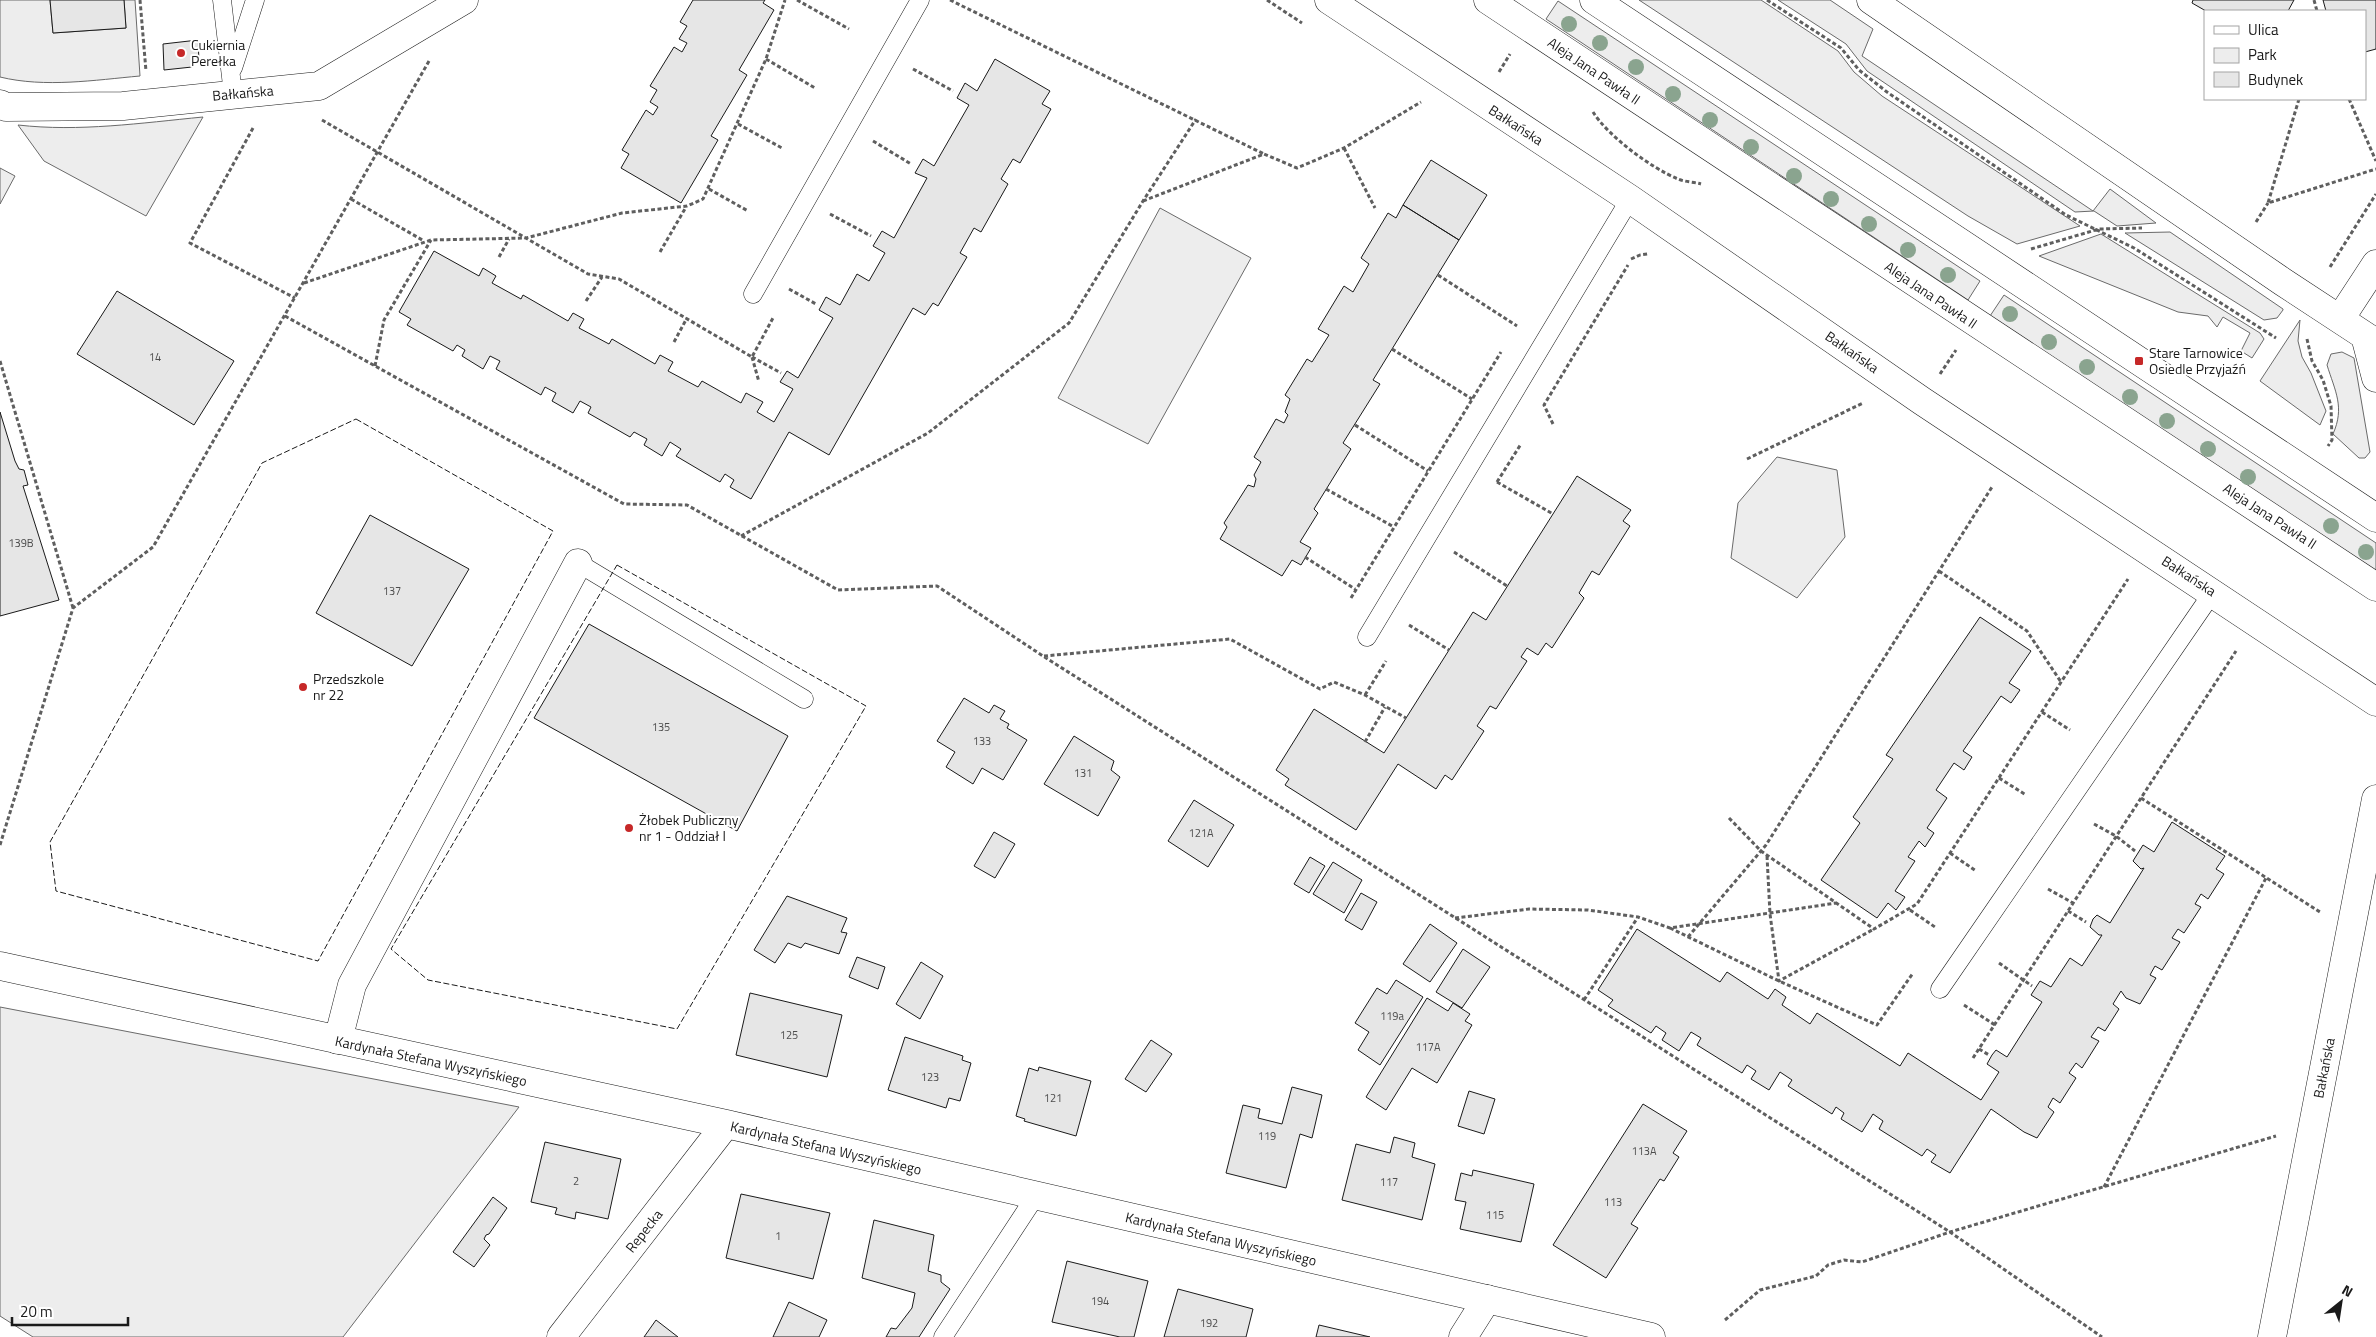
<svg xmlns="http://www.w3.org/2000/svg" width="2376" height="1337" font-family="'Titillium Web',sans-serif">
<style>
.green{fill:#ededed;stroke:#6a6a6a}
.building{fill:#e6e6e6;stroke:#1a1a1a}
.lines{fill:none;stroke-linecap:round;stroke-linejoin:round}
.service-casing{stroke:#1a1a1a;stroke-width:19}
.minor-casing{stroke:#1a1a1a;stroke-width:29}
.tertiary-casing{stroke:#1a1a1a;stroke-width:29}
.path{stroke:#5f5f5f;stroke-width:3;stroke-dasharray:4 2.5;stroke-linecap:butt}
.service{stroke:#fff;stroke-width:18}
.minor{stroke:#fff;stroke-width:28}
.tertiary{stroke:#fff;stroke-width:28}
.fence{stroke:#1a1a1a;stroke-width:1;stroke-dasharray:6 2.5;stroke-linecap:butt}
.tree{fill:#8aa48f}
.poi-dot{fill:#c62828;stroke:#fff;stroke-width:2}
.labels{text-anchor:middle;stroke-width:4;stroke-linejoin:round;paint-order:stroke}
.number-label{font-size:11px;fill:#4d4d4d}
.poi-label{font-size:14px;fill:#1a1a1a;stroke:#fff;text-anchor:start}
.street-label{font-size:14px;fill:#1a1a1a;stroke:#fff}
</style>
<rect width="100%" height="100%" fill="#fff"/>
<path class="green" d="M0 0H50L53 33 126 28 124 0H135L140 76C95 80 45 88 0 77Z
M1639 0H1761L1838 51 1854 72 1882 96 2080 226 2017 244 1968 216Z
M1778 0H1830L1873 29 1862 56 2093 211 2110 189 2156 223 2117 226 2094 211 2075 212 1867 71 1846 44Z
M1558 1 1980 281 1968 300 1546 19Z
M203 117 146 216 44 161 18 125C79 132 141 123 203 117Z
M0 168 15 176 0 204Z
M1160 208 1251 258 1148 444 1058 398Z
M2170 232 2283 309V310L2277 318 2264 320 2125 233Z
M2101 234 2260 333 2264 339 2252 358 2241 351 2250 333 2223 317 2217 327 2208 316 2178 312 2039 256Z
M2004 295 2376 543V573L1990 316Z
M2300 320 2298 341 2302 357 2311 373 2326 411 2320 425 2260 381Z
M2342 352 2354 358 2370 452 2365 458H2359L2333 434C2345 407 2335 391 2327 365L2331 354Z
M1777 457 1837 470 1845 537 1797 598 1731 558 1738 503Z
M0 1007 519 1107 343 1337H33L0 1316Z"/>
<path class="building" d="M50 0H124L126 28 53 33Z
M693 0H765L763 3 774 10 739 70 747 75 711 136 718 140 681 203 621 168 629 154 622 150 646 110 653 115 658 107 650 102 657 90 650 86 674 47 682 52 687 43 679 39 687 26 680 22Z
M2193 0H2294L2288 11H2206L2192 3Z
M2323 0H2376V49L2365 52V11H2326Z
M198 40 199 61 193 62 192 67 164 70 163 44Z
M995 59 1050 91 1042 104 1051 109 1020 163 1013 159 1001 179 1008 184 981 232 974 228 960 253 967 257 938 306 933 303 925 315 913 308 829 455 789 432 751 499 730 487 734 480 725 474 720 482 676 456 681 449 670 442 662 456 644 445 647 439 634 432 630 437 588 413 591 407 580 401 573 413 552 401 556 393 545 387 541 395 496 369 500 361 490 356 483 369 462 356 465 350 457 345 453 351 407 325 411 319 399 312 434 251 479 276 483 268 496 276 492 283 521 299 523 295 568 321 573 313 584 319 579 328 609 344 612 339 655 364 660 355 673 362 668 371 698 387 702 381 741 403 746 393 763 402 757 412 774 422 793 389 780 382 787 371 798 378 833 318 819 310 826 297 840 305 857 274 869 281 885 253 873 246 882 231 894 238 927 178 915 173 923 159 934 166 969 105 957 98 965 83 977 91Z
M1431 160 1487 195 1459 240 1403 205Z
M1403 205 1459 240 1373 380 1380 384 1343 443 1351 449 1314 509 1318 513 1300 542 1311 548 1301 565 1292 560 1282 576 1220 539 1227 527 1224 523 1248 485 1254 487 1256 479 1254 475 1261 462 1254 457 1276 419 1284 423 1288 415 1285 412 1290 399 1285 395 1307 359 1312 362 1329 335 1318 329 1344 286 1353 292 1369 264 1361 258 1388 213 1396 218Z
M117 291 234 361 194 425 77 354Z
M0 412 15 461 19 469 24 470 28 485 23 486 59 600 0 616Z
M1577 476 1631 510 1623 521 1630 526 1599 575 1592 571 1579 593 1584 598 1552 648 1546 643 1538 655 1527 648 1521 657 1527 661 1496 709 1490 706 1477 726 1484 731 1452 780 1445 775 1436 789 1398 764 1356 830 1285 785 1289 779 1276 770 1314 709 1384 753 1473 612 1486 620Z
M370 515 469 569 412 666 316 613Z
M1980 617 2031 651 2009 683 2020 690 2011 703 2001 696 1963 751 1972 757 1964 770 1954 763 1936 790 1947 798 1927 828 1934 833 1925 847 1919 841 1908 857 1915 861 1895 891 1905 897 1896 910 1888 903 1877 918 1821 880 1860 823 1853 817 1893 759 1886 755Z
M589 624 788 736 737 831 534 718Z
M964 698 989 713 994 705 1005 711 1000 719 1009 724 1007 728 1027 740 1003 780 982 768 973 784 946 767 955 752 937 741Z
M1074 736 1114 761 1111 770 1120 777 1098 816 1044 784Z
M1194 800 1234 825 1208 867 1168 841Z
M2172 822 2225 856 2216 869 2224 874 2208 899 2201 894 2195 904 2201 907 2184 933 2178 929 2172 938 2180 942 2162 970 2155 966 2150 975 2156 978 2140 1004 2126 998 2121 991 2113 1004 2119 1009 2105 1031 2098 1027 2091 1037 2099 1041 2082 1068 2076 1063 2069 1073 2076 1078 2060 1103 2053 1098 2048 1107 2054 1112 2037 1138 2024 1132 1991 1109 1950 1173 1931 1162 1936 1155 1927 1149 1922 1156 1879 1129 1883 1121 1873 1114 1862 1132 1841 1119 1844 1113 1836 1107 1832 1114 1788 1086 1792 1080 1780 1072 1769 1090 1751 1079 1756 1071 1747 1065 1742 1073 1697 1045 1701 1038 1691 1032 1679 1051 1662 1040 1666 1033 1656 1026 1651 1033 1608 1006 1613 1000 1598 990 1637 929 1720 982 1727 972 1768 999 1775 989 1786 997 1782 1005 1810 1024 1817 1013 1900 1066 1908 1053 1981 1100 1999 1072 1987 1064 1992 1055 1996 1050 2007 1057 2042 1002 2031 995 2040 981 2051 987 2070 958 2082 966 2102 935H2099L2090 927 2093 919 2097 915 2110 923 2144 868 2141 869 2133 861 2143 845 2154 852Z
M994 832 1015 844 995 878 974 866Z
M1310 857 1325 866 1309 893 1294 884Z
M1333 862 1362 880 1344 913 1313 894Z
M1361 893 1377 902 1362 930 1345 920Z
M787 896 847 918 841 932 847 933 839 954 805 943 801 948 788 943 775 963 754 950Z
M1430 924 1457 943 1430 982 1403 964Z
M1463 949 1490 967 1462 1008 1436 992Z
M857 957 885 967 878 989 849 977Z
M921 962 943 976 920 1019 896 1004Z
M1396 980 1423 997 1380 1065 1358 1050 1369 1032 1355 1023 1377 988 1387 994Z
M750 993 842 1015 827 1077 736 1055Z
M1427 998 1448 1011 1453 1003 1470 1014 1465 1021 1472 1025 1437 1083 1412 1068 1386 1110 1366 1097Z
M905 1037 963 1056 962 1060 971 1063 960 1101 949 1098 946 1108 888 1090Z
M1151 1040 1172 1054 1146 1092 1125 1079Z
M1039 1067 1091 1081 1076 1136 1024 1121 1025 1119 1016 1116 1029 1068 1038 1071Z
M1292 1087 1322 1095 1312 1138 1300 1134 1286 1188 1226 1173 1243 1105 1260 1109 1258 1118 1282 1124Z
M1469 1091 1495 1099 1484 1134 1458 1126Z
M1643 1104 1687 1131 1673 1153 1679 1157 1664 1181 1660 1179 1631 1224 1638 1228 1606 1278 1553 1245Z
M1394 1137 1415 1143 1412 1157 1435 1164 1422 1220 1342 1200 1356 1144 1390 1153Z
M545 1142 621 1159 608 1219 576 1212 575 1219 555 1214 557 1208 531 1202Z
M1473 1170 1534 1184 1521 1242 1460 1229 1466 1202 1455 1200 1461 1173 1472 1176Z
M741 1194 830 1213 813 1279 726 1258Z
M493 1197 507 1208 489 1234 486 1235 484 1239 490 1245 474 1267 453 1252Z
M874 1220 934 1235 928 1271 941 1275V1282L950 1289 919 1337H886L891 1328 896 1329 912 1308 915 1293 862 1278Z
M1067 1261 1148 1281 1134 1337H1120L1052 1322Z
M1178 1289 1253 1309 1246 1337H1164Z
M789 1302 827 1320 819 1337H773Z
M656 1320 678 1337H644Z
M1319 1325 1370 1337H1316Z"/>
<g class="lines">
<defs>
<path id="service" d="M222 0 233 94
M233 68 255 0
M753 294 920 0
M578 563 804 699
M1367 637 1630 199
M1940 989 2213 592
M943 1337 1035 1197"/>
<path id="minor" d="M1329 0 1630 199 1922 401 2376 702
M1871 0 2283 282 2376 343
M0 104 6 107 123 106 319 86 464 0
M2340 319 2376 264
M2365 336 2376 378
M338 1040 352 985 578 563
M1463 1337 1487 1299
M2272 1337 2376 799"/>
<path id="tertiary" d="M1488 0 2376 587
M1594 0 2376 518
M0 966 726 1124 1651 1337
M561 1337 726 1124"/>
</defs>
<use href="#service" class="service-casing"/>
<use href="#minor" class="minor-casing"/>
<use href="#tertiary" class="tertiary-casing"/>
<path class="path" d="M140 0 146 71
M797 0 849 29
M950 0 1264 154
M1267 0 1302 23
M1767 0 1841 48 1859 70 1887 92 2066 215 2134 248 2276 338
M2314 0 2317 11
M766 59 815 88
M913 69 953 91
M1499 72 1510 54
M2299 99 2268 203 2376 169
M2349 99 2376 161
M1593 112C1608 136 1651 168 1678 179 1685 182 1694 182 1701 184
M322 120 588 274 619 279 752 357 774 316
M738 124 782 148
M253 128 190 243 295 298
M873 141 911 164
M1344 148 1375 208
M709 189 748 211
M351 199 424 241
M1143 201 1264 154 1297 168 1344 148 1421 102
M830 214 871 236
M2256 222 2268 203
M2031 249 2099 229 2142 228
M660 252 686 207
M499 257 509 239
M1631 259 1640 255 1648 254
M2330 267 2376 194
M1438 275 1517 326
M304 283 431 240 526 238 622 213 687 206 703 199 766 59 785 0
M789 289 816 304
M586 301 602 277
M285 316 624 504 687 505 838 590 937 586 1043 656 1950 1232 2102 1337
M2307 339 2312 361 2323 380 2331 406 2332 440 2328 446
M674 342 687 318
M1392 349 1472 399
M752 357 781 373
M752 357 759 382
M0 361 73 608
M375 366 384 320 431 240
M1940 374 1956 350
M1553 424 1544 405 1628 265
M1355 425 1428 471
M1747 459 1863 403
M1497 482 1521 444
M1497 482 1553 514
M1326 489 1394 527
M741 536 928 433 1069 323 1143 201 1196 119
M1454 552 1507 586
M1305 557 1355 589
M1939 571 2027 631 2061 682
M1351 598 1501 352
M1409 625 1449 650
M1044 656 1230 639 1320 689 1334 682 1365 695 1406 718
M1365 695 1386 661
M2042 712 2070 730
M1365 742 1385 707
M1999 778 2026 795
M2141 798 2320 912
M1729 818 1761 851 1874 929 1917 904 2128 579
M2094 824 2116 836 2135 851
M0 845 73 608 153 547 429 61
M1950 853 1976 871
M1767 856 1770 914 1779 981 1874 929
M2048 889 2073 903
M1910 910 1935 927
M2068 911 2086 922
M1455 918 1529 909 1588 910 1638 917 1670 928 1836 903
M1670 928 1779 981 1877 1025 1913 973
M1688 937 1766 845 1992 487
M1999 963 2032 986
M1584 1000 1638 917
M1964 1005 1995 1025
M1979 1049 1989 1055
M1973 1058 2236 651
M2104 1187 2266 878
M1725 1320 1760 1290 1816 1276 1828 1265 1844 1260 1862 1262 1950 1232 2276 1136"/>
<use href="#service" class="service"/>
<use href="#minor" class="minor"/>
<use href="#tertiary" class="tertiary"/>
<path class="fence" d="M356 419 553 531 318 961 56 891 50 842 262 463Z
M617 565 866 706 677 1029 428 980 391 949Z"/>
</g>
<g class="tree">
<circle cx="1569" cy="24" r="8"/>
<circle cx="1600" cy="43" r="8"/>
<circle cx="1636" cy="67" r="8"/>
<circle cx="1673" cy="94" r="8"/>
<circle cx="1710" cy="120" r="8"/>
<circle cx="1751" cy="147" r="8"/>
<circle cx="1794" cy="176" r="8"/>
<circle cx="1831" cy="199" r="8"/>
<circle cx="1869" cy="224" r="8"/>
<circle cx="1908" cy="250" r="8"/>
<circle cx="1948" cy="275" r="8"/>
<circle cx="2010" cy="314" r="8"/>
<circle cx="2049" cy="342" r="8"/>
<circle cx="2087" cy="367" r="8"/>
<circle cx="2130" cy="397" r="8"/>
<circle cx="2167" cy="421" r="8"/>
<circle cx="2208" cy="449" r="8"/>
<circle cx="2248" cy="477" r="8"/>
<circle cx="2331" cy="526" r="8"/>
<circle cx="2366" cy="552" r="8"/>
</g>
<g class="poi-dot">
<circle cx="181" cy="53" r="5"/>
<rect x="2134" y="356" width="10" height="10" rx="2.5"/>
<circle cx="303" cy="687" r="5"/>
<circle cx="629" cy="828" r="5"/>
</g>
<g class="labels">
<g class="number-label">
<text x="155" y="361">14</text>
<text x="21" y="547">139B</text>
<text x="392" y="595">137</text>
<text x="661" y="731">135</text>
<text x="982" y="745">133</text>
<text x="1083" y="777">131</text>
<text x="1201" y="837">121A</text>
<text x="1392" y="1020">119a</text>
<text x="789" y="1039">125</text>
<text x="1428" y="1051">117A</text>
<text x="930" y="1081">123</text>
<text x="1053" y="1102">121</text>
<text x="1267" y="1140">119</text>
<text x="1644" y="1155">113A</text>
<text x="576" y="1185">2</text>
<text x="1389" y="1186">117</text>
<text x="1613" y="1206">113</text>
<text x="1495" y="1219">115</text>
<text x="778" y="1240">1</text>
<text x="1100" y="1305">194</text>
<text x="1209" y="1327">192</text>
</g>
<g class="poi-label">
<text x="191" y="50">Cukiernia<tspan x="191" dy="16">Perełka</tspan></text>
<text x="2149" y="358">Stare Tarnowice<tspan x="2149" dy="16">Osiedle Przyjaźń</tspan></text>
<text x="313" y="684">Przedszkole<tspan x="313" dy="16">nr 22</tspan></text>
<text x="639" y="825">Żłobek Publiczny<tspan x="639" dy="16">nr 1 - Oddział I</tspan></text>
</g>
<g class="street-label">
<text transform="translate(1594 71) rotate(34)" y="5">Aleja Jana Pawła II</text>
<text transform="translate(243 93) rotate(-5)" y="5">Bałkańska</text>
<text transform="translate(1516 125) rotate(33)" y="5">Bałkańska</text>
<text transform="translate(1931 295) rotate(34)" y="5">Aleja Jana Pawła II</text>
<text transform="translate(1852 352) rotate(35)" y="5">Bałkańska</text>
<text transform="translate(2270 516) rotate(33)" y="5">Aleja Jana Pawła II</text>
<text transform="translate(2189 576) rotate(33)" y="5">Bałkańska</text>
<text transform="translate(431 1061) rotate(12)" y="5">Kardynała Stefana Wyszyńskiego</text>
<text transform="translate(2324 1068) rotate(-79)" y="5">Bałkańska</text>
<text transform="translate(826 1148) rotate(13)" y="5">Kardynała Stefana Wyszyńskiego</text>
<text transform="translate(644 1231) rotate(-52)" y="5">Repecka</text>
<text transform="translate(1221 1239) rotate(13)" y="5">Kardynała Stefana Wyszyńskiego</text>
</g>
</g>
<rect x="2204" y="10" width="162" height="90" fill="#ffffff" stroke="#a3a3a3"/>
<rect x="2214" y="26" width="25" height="8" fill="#ffffff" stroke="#a3a3a3"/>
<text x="2248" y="35" font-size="15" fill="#1a1a1a">Ulica</text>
<rect x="2214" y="48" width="25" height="15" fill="#ededed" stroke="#a3a3a3"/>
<text x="2248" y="60" font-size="15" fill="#1a1a1a">Park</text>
<rect x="2214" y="72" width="25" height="15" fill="#e6e6e6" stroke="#a3a3a3"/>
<text x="2248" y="85" font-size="15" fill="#1a1a1a">Budynek</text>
<g transform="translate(2341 1302) rotate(30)" stroke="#ffffff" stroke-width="4" paint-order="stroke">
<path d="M0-4L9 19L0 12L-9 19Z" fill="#1a1a1a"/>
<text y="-8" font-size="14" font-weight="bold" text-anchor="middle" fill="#1a1a1a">N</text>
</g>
<path d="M12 1317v8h116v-8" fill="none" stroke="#1a1a1a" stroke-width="2.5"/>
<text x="20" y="1317" font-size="15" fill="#1a1a1a" stroke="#ffffff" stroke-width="4" paint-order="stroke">20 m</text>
</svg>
